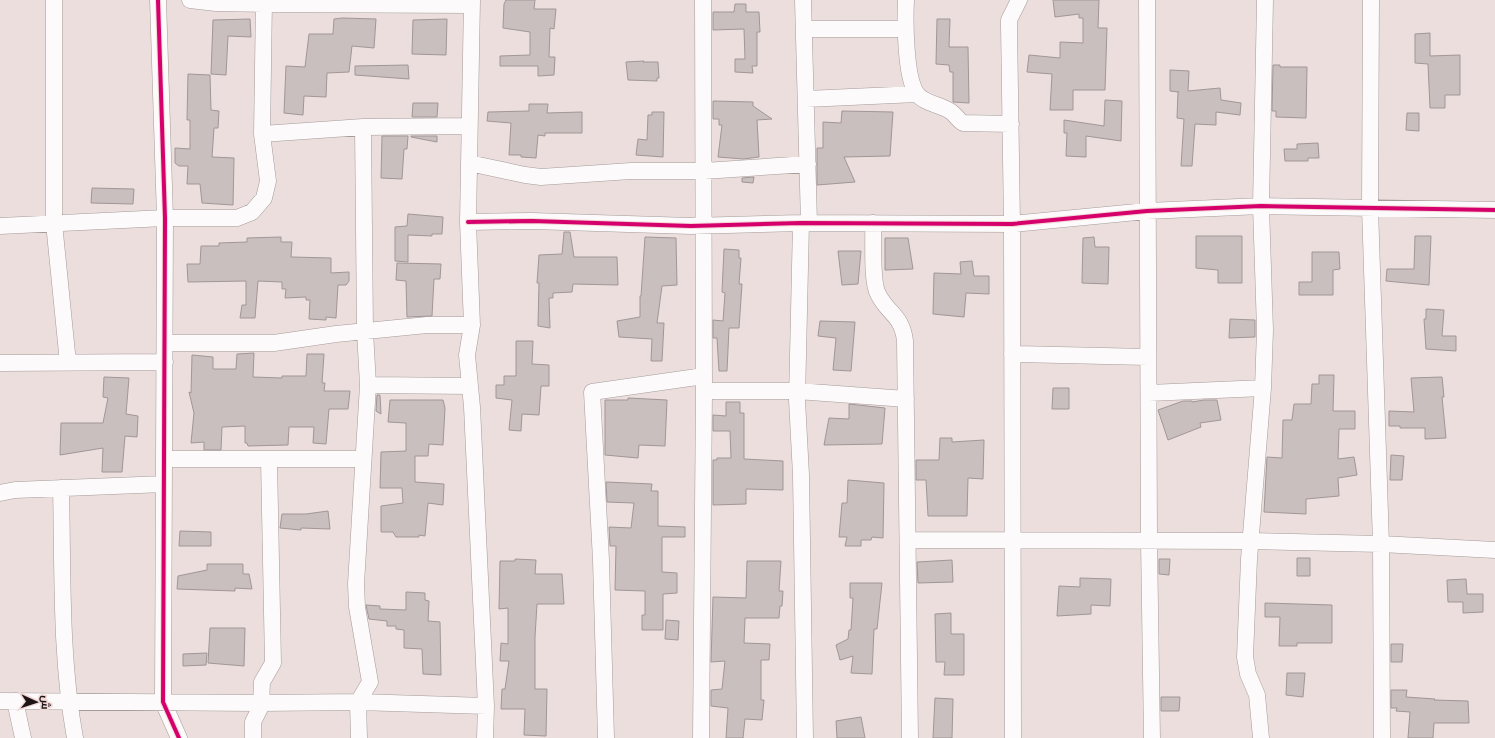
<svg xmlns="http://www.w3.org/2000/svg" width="1495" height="738" font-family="'Space Grotesk',Cairo,sans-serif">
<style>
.building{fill:#c9bfbe;stroke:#a19796}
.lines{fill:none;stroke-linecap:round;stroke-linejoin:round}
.minor-casing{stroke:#a59b9a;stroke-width:17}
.minor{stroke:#fcfafa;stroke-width:16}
.cycleway-casing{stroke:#f1d8d7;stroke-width:6}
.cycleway{stroke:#d6006c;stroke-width:4}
</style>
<rect width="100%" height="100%" fill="#ebdedd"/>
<path class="building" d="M506 0H535L534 9H556L554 29 550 28 549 57H555L554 75 538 76V66H500V56L530 55V32L503 28 504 4Z
M1053 0H1099L1098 28H1107L1105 90H1073V110H1050L1052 74 1027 72 1029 55 1060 58V42L1083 43V18H1079V14L1055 17Z
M735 4H746V12H759L760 32H757V66H752L753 73 735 72V59H745L744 29 713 30V12H734Z
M342 18 376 19 374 48 352 46 349 72 327 73 326 97 304 96 303 115 284 113 286 66 305 67 309 34H333L334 19Z
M250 19 251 37 228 36 226 75 211 74 213 20Z
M447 19 446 55 412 54 413 20Z
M937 19H950L949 47H968L969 103 953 102V72H950L949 65 936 64Z
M1430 33V56L1460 55V95H1445V108H1430L1428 64 1415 63V34Z
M644 61 643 62H658L659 78H657V81L628 80 626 62Z
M408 65 409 79 355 75V66Z
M1273 65H1280V67H1307L1306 118 1276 117V111H1272Z
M1170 70 1189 71 1188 91 1220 88 1221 100 1241 103 1240 115 1216 112V125L1195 124 1192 166H1181L1184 119 1177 118 1178 92H1179L1170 91Z
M188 74 210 75 211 110 219 111 218 128H214L212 157 234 158 233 205 202 203 200 184H187L188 166H179L175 163V148L190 149V120H187Z
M1105 100 1122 101 1121 141 1086 136V157L1066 156 1067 133H1064V120L1104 126Z
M713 101 753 102V106L772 119 757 120 759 157 743 159 718 157 722 125H719V119H713Z
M413 103H438L437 117H412Z
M529 104H548L547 113 582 112V133H545V136L538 135 536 158 521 157V155H509L511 123 487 121 488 112 529 111Z
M842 111 893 112 890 156 844 157 855 182 817 185V148H823V122L841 123Z
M652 112H664L663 157 636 155 638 139 647 140 648 115H652Z
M1407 113H1419V131L1406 130Z
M382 136H408L407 149H404L402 179 381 178Z
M411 136H437V142L411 137Z
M1318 143 1319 158H1308V161H1285L1284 149H1297V144Z
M754 177 753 183 742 182V178Z
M92 188 134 189 133 204 91 203Z
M408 214 443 217 442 234H432V236L408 235V262L395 261V227L407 226Z
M564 232H570L574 257H617L618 285 573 284 572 292 553 293V298H549L550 328 538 326 539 283H537L539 255 562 254Z
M1196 236H1242V283H1218V270L1196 268Z
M1415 236H1431L1429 285 1386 281 1387 269H1414Z
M281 237V242H292L291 257 331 258V273L349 272V281L346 285H338L336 318 326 317V320L309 319 310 300H306V297L285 298 286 289H282V282L258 281 255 318H240L242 305H246V281L188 282 187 264H200L201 246H219V243L247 242V238Z
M645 237 676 238 677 285 662 286 657 323H664L662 361H651L652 339 619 337 617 321 640 317V296H641Z
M1094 237 1095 247H1109L1108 284 1082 283 1083 238Z
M885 238H908L913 269 885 270Z
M724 249 739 250V258H741L739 284H742L739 328H729L727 371H719L717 338H713V320L723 321 725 293 722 292Z
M838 251H861L858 284 842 285Z
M1312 252H1339L1340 269 1333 270V295H1299V282H1312Z
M972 261 974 276H989V294L966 293 964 317 933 314 934 273 961 274 960 262Z
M397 263 441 264 440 279H434L432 316 407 317 406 281 396 280Z
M1426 309 1444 310 1442 336H1456V351L1426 349 1424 319H1426Z
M1230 319 1255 320V337L1229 338Z
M820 321 855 322 851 371 833 370 836 338 818 336Z
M516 341H533L532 364 549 365V386H541L539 415 522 414 521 431 509 430 512 400 496 398V385H504V376H516Z
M254 353 253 377 282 378V376H306L307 354H324L322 383H325L324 391H350L348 409H329L326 444 313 443 314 427H289L288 445 248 446 247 443H245V426L222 427 221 450H204V442L191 443 194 413 189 392 191 393 192 355 213 357V369H236L237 354Z
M1319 375H1334L1333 411H1355V429H1339L1338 459 1354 457 1357 475 1338 478 1339 496 1306 499V514L1264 512 1267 457 1282 458 1283 420H1292L1294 404H1311L1312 384H1319Z
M104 377 129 378 126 414 138 416 137 437 125 436 122 472H102L103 448 60 455 61 423H103L108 398 103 397Z
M1442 377 1444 397H1442L1446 438 1425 439V428H1400V426H1389V411L1414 412 1411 378Z
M1053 388H1069V409H1052Z
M377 395H380L381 414 376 411Z
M628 398 667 400 665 446 639 445 638 458 605 455V400H628Z
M390 400H443L445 408 443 445 429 444 428 456H415V482L444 484 443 505 428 503 425 536 419 535V537H396L393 532H381V506L403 503 402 488H380L381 452 406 451V423L388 422Z
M1204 400H1217L1221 420 1200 423 1201 427 1168 440 1158 410 1183 401H1192V402Z
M726 402H740V413H744V459L783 461V490L746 489V504L713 505V460H717V458H731L730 431H713V415L726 416Z
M849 404 885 408 882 444 824 445 829 418 849 419Z
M940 438H952V442L984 440 983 479 968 478 967 516H928L926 480H916V460H939Z
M1391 455 1404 456 1402 480H1390Z
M848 480 884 483 883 538 872 537 871 540H861V546H845L847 537H839L842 503H847Z
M606 482 652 484 651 491H658V526L685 527V537H662V572L677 573V593L663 594V630H642V615H645V591L615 590 616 546H610L609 527 631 528 634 503 607 502Z
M328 511 330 529 301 528V530L280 528 282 514H306Z
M180 531 211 532V546H179Z
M1297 558H1310V576H1297Z
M515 559 536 560 535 574H562L564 604H537L535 637V689H547L546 736 524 735 525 709H501L502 689H505L509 661H500L501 643 508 644V608L499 609 500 561H515Z
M1159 559H1170L1169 575 1159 574Z
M952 560 953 582 918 583 917 562Z
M747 561H781L779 591H783L782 606H780L779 618H745L744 643 770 644 769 660H761V700H764L762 720 745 719 743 738H726L728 708 711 706V690L722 689 725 661 711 662 713 597 746 598Z
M207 564H243V574H249L252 589 235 588V591L177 589 178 576 207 570Z
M1080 578 1111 579 1110 606 1091 605V614L1057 616 1059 586 1080 587Z
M1466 579 1467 594H1483V612L1463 613V602H1448L1447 580Z
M850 583H882L877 629H874L872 674 851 673 853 656 840 660 836 645 848 639 849 630H851L853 598H850Z
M406 592 425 593V600L429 601 428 621 440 622 441 675 423 674 422 649 404 648V630L396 629V626H387V621L369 619 366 605 380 606V609L406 610Z
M1265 603 1332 605V643H1297V646H1279L1280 617H1265Z
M951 613V634H964V675H944L945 662H936L935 614Z
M666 620 679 621 678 640 665 639Z
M210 628H245L244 666 208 663Z
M1391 644H1403L1402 662H1391Z
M207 653 206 665 183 666V654Z
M1287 673H1305L1303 697 1286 695Z
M1391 690H1407L1406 697 1435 699 1434 700 1468 701 1469 723H1434L1433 738H1408L1410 712 1396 711 1397 708H1391Z
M1161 697H1180L1179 711H1161Z
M935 698 953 699 952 738H933Z
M861 717 865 738H837L836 721Z"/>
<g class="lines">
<defs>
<path id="minor" d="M54 0V223L68 363
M158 0 165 218 163 702 179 738
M190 0 216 3 263 4 472 5
M472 0 468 222 472 325 467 355 472 407 486 706 485 738
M803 0 809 223
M906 0C905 20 905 78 917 94 924 103 940 105 950 111 955 114 958 120 963 123L1011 124
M1147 0 1149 541 1152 738
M1371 0 1370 208 1381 544 1382 738
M804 29H905
M806 99 917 94
M262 134 363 127 469 126
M469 163 525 175 541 177 631 171H704L808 164
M468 222 532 221 691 226 801 223 1012 224 1147 211 1261 206 1495 210
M801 223 797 400 801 475 805 738
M873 223C874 240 871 281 878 294 888 314 902 315 905 341L910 738
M0 226 165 218H237L252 212 264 198 268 181 262 134 264 0
M165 343H274L336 334 427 325H472
M1012 354 1148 357
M0 363 165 362
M368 385 470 386
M704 391H797L906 399
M1149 393 1263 388
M164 459H362
M61 488C63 572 60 656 75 738
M0 493 15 490 164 484
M908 540 1251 541 1381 544 1495 550
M0 701 261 703 358 702 486 706
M15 701 23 738
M253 738V722L261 706 262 682 273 663 269 459
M359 738 358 702 370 682 357 607 356 584 368 385 365 331 363 127
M606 738 601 560 592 392 704 376
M701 738 704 391 703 0
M1013 738 1012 224 1009 26V20L1019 0
M1261 738 1257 695 1248 674 1245 657 1249 559 1263 388 1265 330 1261 206 1265 0"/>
</defs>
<use href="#minor" class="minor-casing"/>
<use href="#minor" class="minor"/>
<defs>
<path id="cycleway" d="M158 0 165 218 163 702 179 738
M468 222 532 221 691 226 801 223 1012 224 1147 211 1261 206 1495 210"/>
</defs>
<use href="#cycleway" class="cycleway-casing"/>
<use href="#cycleway" class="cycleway"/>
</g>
<g transform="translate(36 702) rotate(93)" stroke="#f1d8d7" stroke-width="3" paint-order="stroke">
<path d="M0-3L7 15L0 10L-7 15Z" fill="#1e1616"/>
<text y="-6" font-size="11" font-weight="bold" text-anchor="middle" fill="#1e1616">ش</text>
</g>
</svg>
